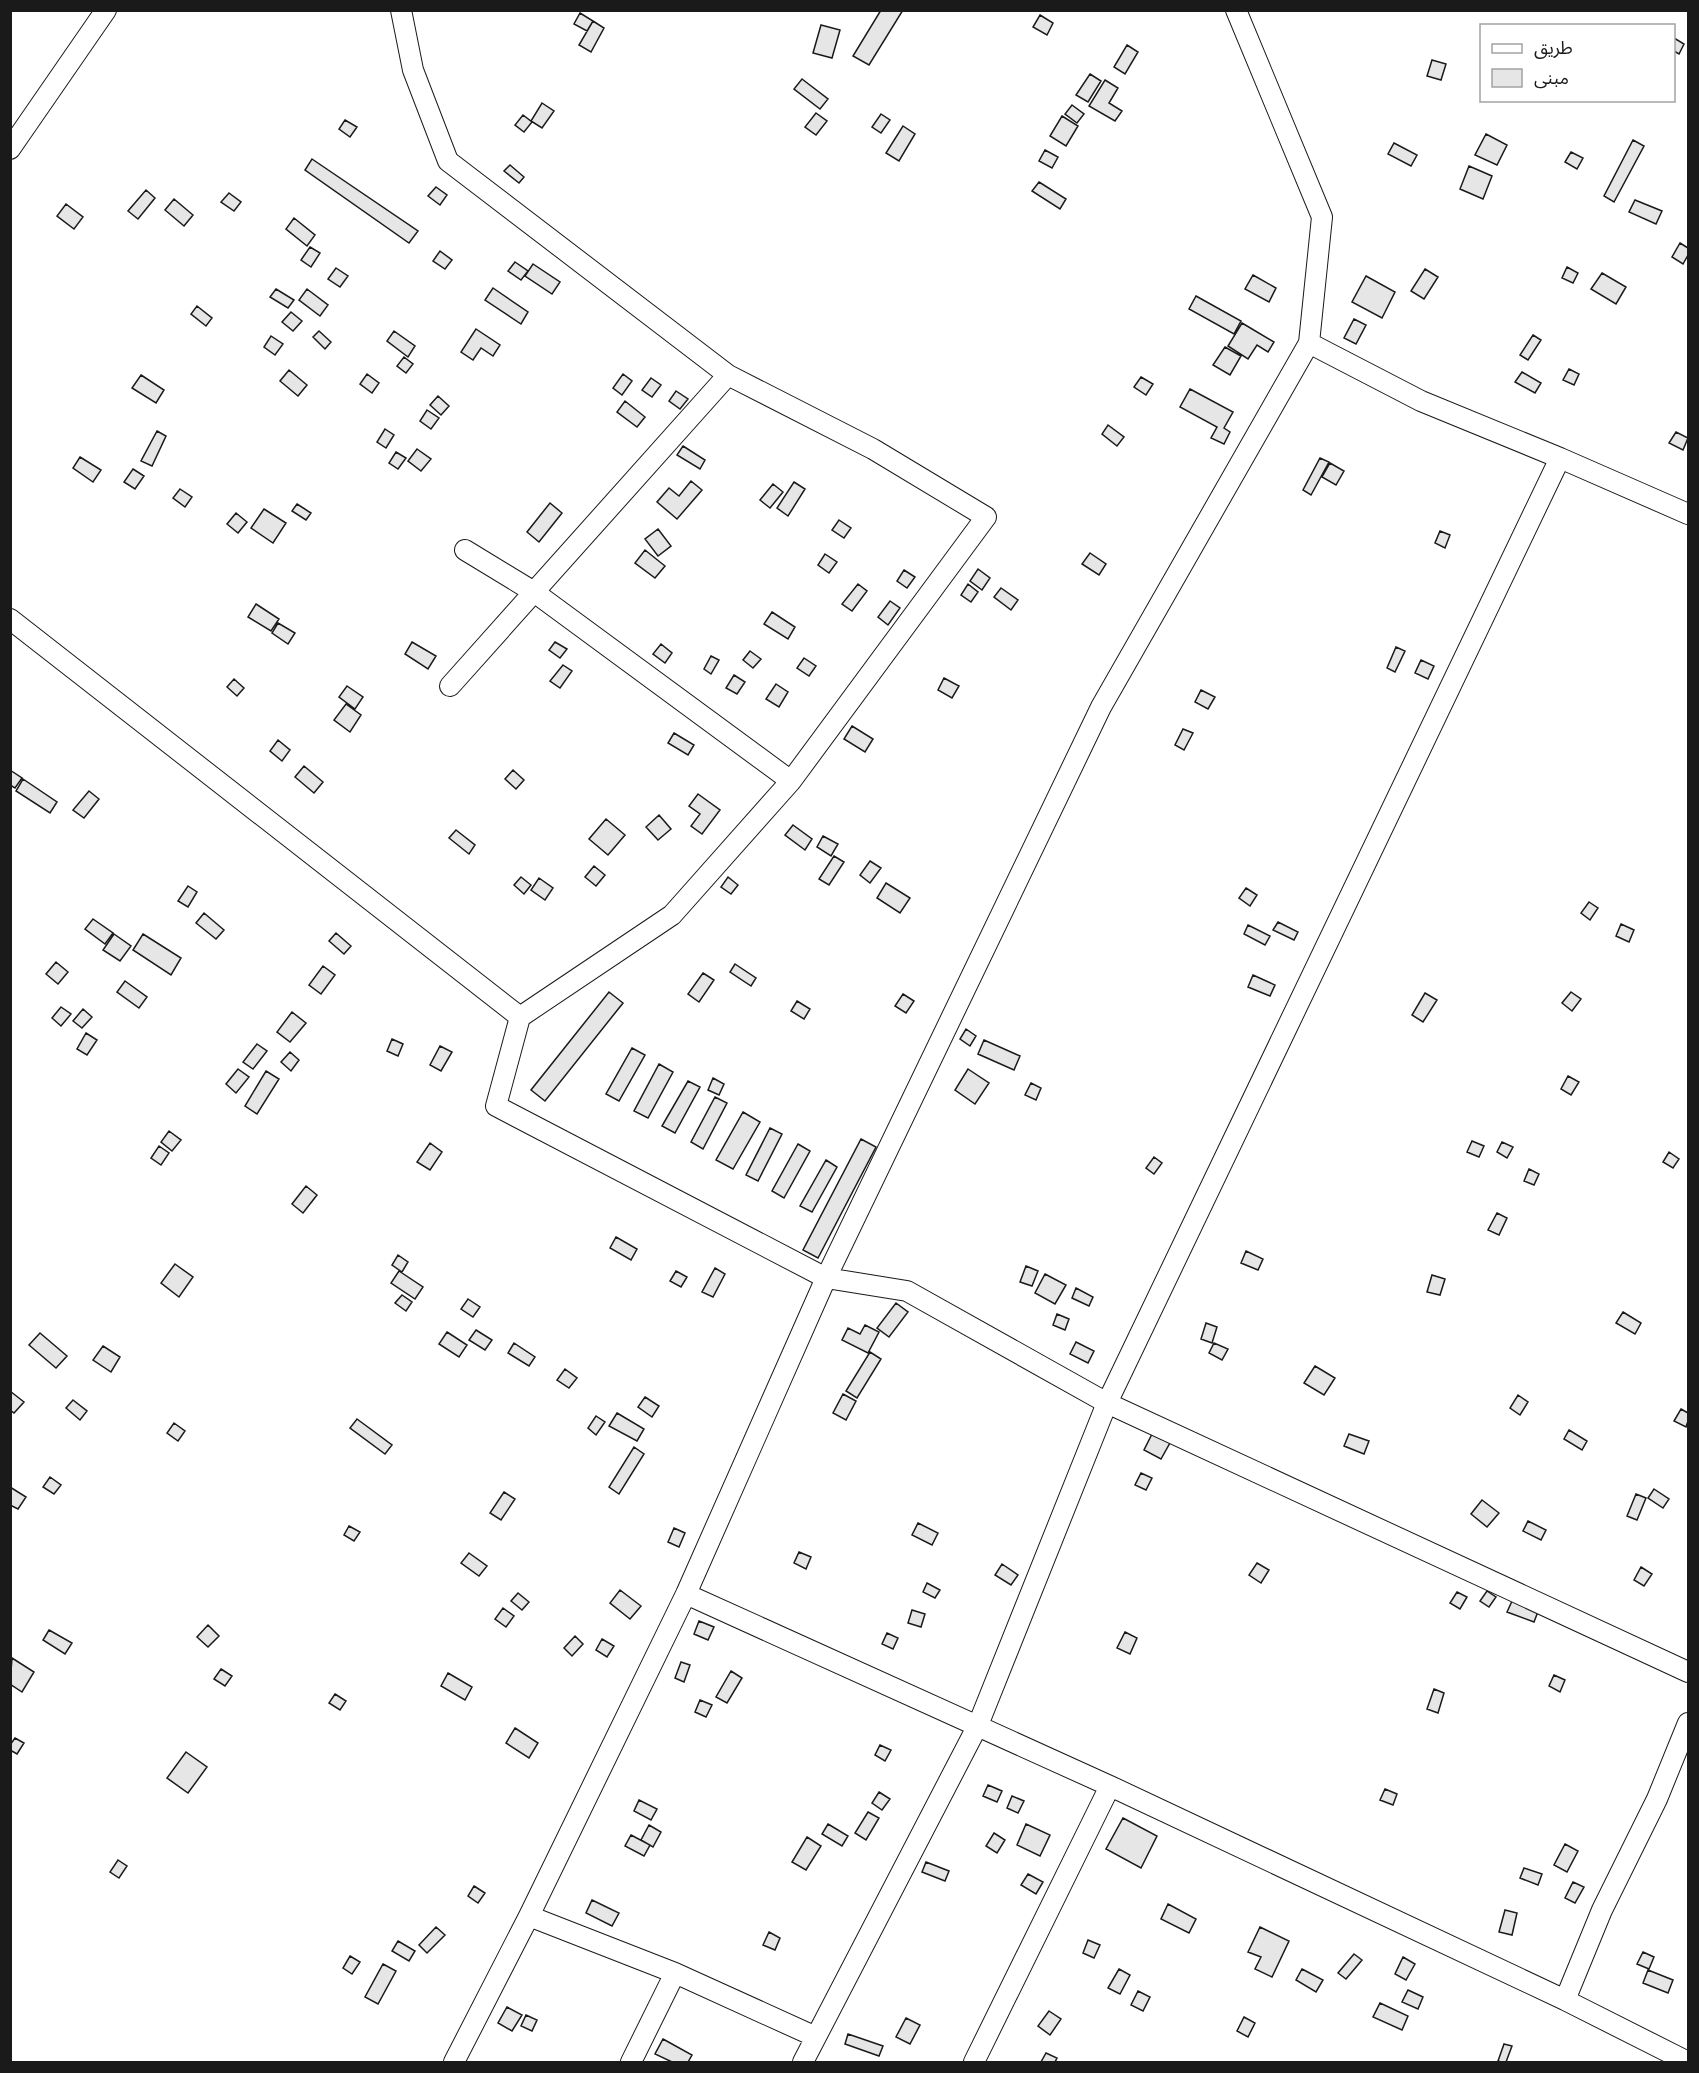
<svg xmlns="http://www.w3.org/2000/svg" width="1699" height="2073" font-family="Lora,'Noto Sans Arabic',serif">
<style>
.building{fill:#e6e6e6;stroke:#1a1a1a;stroke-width:1.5}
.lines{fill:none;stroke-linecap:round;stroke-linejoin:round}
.minor-casing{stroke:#1a1a1a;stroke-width:22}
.minor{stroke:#fff;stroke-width:20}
</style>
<rect width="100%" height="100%" fill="#fff"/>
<path class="building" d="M881 10H903L869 65 853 56Z
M580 13 593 21 587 31 574 24Z
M1040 15 1053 23 1047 35 1033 27Z
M593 21 604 28 591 52 579 45Z
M821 25 840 30 832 58 813 53Z
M1674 38 1684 44 1679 54 1674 51Z
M1127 45 1138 52 1125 74 1114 67Z
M1432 60 1446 64 1441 80 1427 76Z
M1090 74 1101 81 1088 102 1076 95Z
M802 79 828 99 820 109 794 89Z
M1105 80 1118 88 1109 103 1122 111 1115 121 1089 106Z
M542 103 554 111 542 128 531 121Z
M1072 105 1084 114 1077 123 1065 114Z
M816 113 827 121 816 135 805 127Z
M881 114 890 120 881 133 872 127Z
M523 115 532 122 524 132 515 125Z
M1062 116 1078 126 1066 146 1050 136Z
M345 120 357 127 350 137 339 129Z
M903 126 915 134 899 161 886 153Z
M1486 134 1507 145 1497 165 1475 155Z
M1633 140 1644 146 1614 202 1604 196Z
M1394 143 1417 155 1411 166 1388 154Z
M1045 150 1058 157 1052 168 1039 161Z
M1571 152 1583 158 1577 169 1565 162Z
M312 159 418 231 409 243 305 170Z
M510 165 524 177 519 183 504 171Z
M1469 166 1492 176 1483 199 1460 189Z
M1039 182 1066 199 1060 209 1032 191Z
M436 187 447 195 440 205 428 196Z
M146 190 155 198 138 219 128 211Z
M229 193 241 202 234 211 221 202Z
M174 199 193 215 184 226 165 210Z
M1635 200 1662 211 1656 224 1629 212Z
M66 204 83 217 74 229 57 216Z
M294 218 315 235 307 246 286 229Z
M1680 243 1688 248V255L1683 264 1672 257Z
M310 247 320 253 311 267 301 260Z
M440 251 452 260 445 269 433 261Z
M515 262 528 271 521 280 508 271Z
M533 264 560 282 552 294 525 276Z
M1567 267 1578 273 1573 283 1562 278Z
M336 268 348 276 340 287 328 279Z
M1425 269 1438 277 1424 299 1411 291Z
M1602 273 1626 287 1616 304 1591 289Z
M1253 275 1276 288 1269 302 1245 289Z
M1366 276 1395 292 1382 318 1352 302Z
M493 288 528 312 521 324 485 300Z
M276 289 294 300 288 308 270 297Z
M307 289 328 305 320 316 299 300Z
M1196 296 1241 321 1234 334 1189 309Z
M197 306 212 318 206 326 191 314Z
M291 312 302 321 293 331 282 322Z
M1354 319 1366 325 1356 344 1344 338Z
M1242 323 1274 342 1268 352 1257 345 1248 359 1228 346Z
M476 329 500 345 493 356 481 348 473 360 461 352Z
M319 331 331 342 325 349 313 337Z
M394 331 415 346 408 357 387 341Z
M1533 335 1541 340 1528 360 1520 355Z
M271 336 283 344 275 355 264 347Z
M1225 347 1241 356 1230 375 1213 365Z
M404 357 413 364 406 373 397 366Z
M1569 369 1579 374 1574 385 1563 380Z
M289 370 307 385 298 396 280 381Z
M1522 372 1541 383 1535 393 1515 382Z
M367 374 379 383 372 393 360 384Z
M623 374 632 381 622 395 613 388Z
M141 375 164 390 156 403 132 388Z
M1141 377 1153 384 1146 395 1134 387Z
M651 378 661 385 652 397 642 390Z
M1190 389 1233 412 1224 428 1230 432 1224 444 1211 438 1217 427 1180 407Z
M676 391 688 399 680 409 669 401Z
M438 396 449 406 441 415 430 405Z
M625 401 645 417 637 427 617 412Z
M427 410 439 418 431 429 420 421Z
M1108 425 1124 437 1117 446 1102 434Z
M385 429 394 435 386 448 377 442Z
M157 431 166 436 152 466 141 461Z
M1676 432 1688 438 1683 450 1669 443Z
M683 446 705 460 700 469 677 455Z
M417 449 431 459 421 471 408 461Z
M396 452 406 458 398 469 389 463Z
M80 457 101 470 93 482 73 468Z
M1320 458 1329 462 1311 495 1303 490Z
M1330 463 1344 471 1336 485 1322 477Z
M133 469 144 476 135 489 124 482Z
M691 481 702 490 677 519 657 502 669 488 679 496Z
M794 482 805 489 788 516 777 508Z
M773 484 783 492 770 508 760 500Z
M180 489 192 497 185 507 173 498Z
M550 503 562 513 539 542 527 532Z
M297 504 311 513 306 520 292 511Z
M264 509 286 523 273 543 251 528Z
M236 513 247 522 238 533 227 524Z
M839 520 851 528 844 538 832 530Z
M658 529 671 546 658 556 645 539Z
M1440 531 1450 535 1445 548 1435 543Z
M645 550 665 566 655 578 635 563Z
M1090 553 1106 564 1099 575 1082 564Z
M825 554 837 562 829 573 818 565Z
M978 569 990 578 982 590 970 581Z
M904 570 915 577 907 588 897 581Z
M858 584 867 591 852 611 842 604Z
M968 584 978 592 971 602 961 595Z
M1001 588 1018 600 1011 610 994 597Z
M890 601 900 608 888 625 878 617Z
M256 604 279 619 271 631 248 617Z
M772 612 795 627 788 639 764 624Z
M278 623 295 633 288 644 272 633Z
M412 642 436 656 428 669 405 654Z
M555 642 567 649 560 658 549 650Z
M661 644 672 653 665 663 653 654Z
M1396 647 1405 651 1395 672 1387 668Z
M750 651 761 659 753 668 743 660Z
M711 656 719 660 711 674 704 669Z
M804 658 816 666 809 676 797 668Z
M1421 660 1434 666 1428 679 1415 673Z
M563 665 572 671 560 688 550 681Z
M734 675 745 682 737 694 726 688Z
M944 678 959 686 952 698 938 690Z
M234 679 244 688 237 696 227 687Z
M776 684 788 692 779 707 766 699Z
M347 686 363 697 355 709 339 697Z
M1201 690 1215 697 1208 709 1195 702Z
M346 704 361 715 350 732 334 720Z
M852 726 873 739 865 752 844 739Z
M1183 729 1193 733 1184 750 1175 745Z
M674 733 694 745 688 755 668 743Z
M278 740 290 750 282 761 270 751Z
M304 766 323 782 314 793 295 777Z
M10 770 22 778 15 788 10 785Z
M513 770 524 780 516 789 505 779Z
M23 779 57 802 50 813 16 791Z
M89 791 99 799 84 818 73 810Z
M698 794 720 810 702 834 691 826 700 814 689 806Z
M659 815 671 829 658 840 646 827Z
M606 819 625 835 608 855 589 839Z
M793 825 812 839 805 850 785 835Z
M456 830 475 845 469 854 449 838Z
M823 836 838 844 831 856 817 847Z
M834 856 844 862 829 885 819 879Z
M870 861 881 868 870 883 860 875Z
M594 866 605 875 596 886 585 877Z
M521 877 531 885 524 894 514 885Z
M728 877 738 885 731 894 721 887Z
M539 878 553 888 545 900 531 890Z
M886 883 910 898 900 913 877 898Z
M188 886 197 892 188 907 178 901Z
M1246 888 1257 895 1250 906 1239 898Z
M1589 902 1598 908 1590 920 1581 913Z
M204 913 224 930 216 939 196 923Z
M93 919 113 933 105 944 85 929Z
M1278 922 1298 932 1294 940 1273 930Z
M1621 924 1634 930 1629 942 1616 936Z
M1248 925 1270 936 1265 945 1244 934Z
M336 933 351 946 344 954 329 941Z
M114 934 131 946 120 961 103 950Z
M143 934 181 958 171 975 133 950Z
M56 962 68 972 58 984 46 974Z
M735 964 756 978 751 986 730 972Z
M323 966 335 975 321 994 309 985Z
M703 973 714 980 699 1002 688 994Z
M1253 975 1275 985 1270 996 1248 987Z
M125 981 147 997 139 1008 117 992Z
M609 992 623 1003 545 1101 531 1090Z
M1571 992 1581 999 1572 1011 1562 1003Z
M1425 993 1437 1000 1423 1022 1412 1015Z
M903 994 914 1001 906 1013 895 1006Z
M797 1001 810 1009 804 1019 791 1011Z
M61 1007 71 1014 61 1026 52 1018Z
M83 1009 92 1017 82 1028 73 1021Z
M292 1012 306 1023 290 1042 277 1032Z
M966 1029 976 1036 970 1046 960 1039Z
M86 1033 97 1040 87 1055 77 1049Z
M392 1039 403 1044 398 1056 387 1051Z
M984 1040 1020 1056 1014 1070 978 1054Z
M257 1044 267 1051 253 1069 243 1062Z
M440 1046 452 1052 441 1071 430 1065Z
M632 1048 645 1055 619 1101 606 1094Z
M290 1052 299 1060 291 1071 281 1062Z
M659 1064 673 1072 648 1118 634 1111Z
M238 1069 249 1077 236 1093 226 1084Z
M968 1069 989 1083 975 1104 955 1090Z
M266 1071 279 1079 257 1114 245 1106Z
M1568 1076 1579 1082 1571 1095 1561 1089Z
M713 1078 724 1084 719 1095 708 1090Z
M688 1081 700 1087 675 1133 662 1126Z
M1031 1083 1041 1088 1036 1100 1025 1095Z
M715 1097 727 1103 703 1149 691 1142Z
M743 1112 760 1122 733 1169 716 1160Z
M770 1128 782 1134 758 1181 746 1175Z
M169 1131 181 1140 172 1151 161 1142Z
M861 1139 876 1147 818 1258 803 1250Z
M1472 1141 1484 1146 1479 1157 1467 1152Z
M1502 1142 1513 1147 1507 1158 1497 1152Z
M430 1143 442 1152 430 1170 417 1162Z
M798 1144 810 1151 784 1198 772 1191Z
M159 1146 169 1153 161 1165 151 1158Z
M1669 1152 1679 1159 1673 1168 1663 1162Z
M1154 1157 1162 1163 1154 1174 1146 1168Z
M826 1160 837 1167 812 1212 800 1206Z
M1529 1169 1539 1174 1534 1185 1524 1181Z
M306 1186 317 1195 303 1213 292 1204Z
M1497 1213 1507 1218 1499 1235 1488 1230Z
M616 1237 637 1249 631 1260 610 1248Z
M1246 1251 1263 1259 1258 1270 1241 1263Z
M398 1255 408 1262 402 1272 392 1265Z
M175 1264 193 1277 179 1297 161 1283Z
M1026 1266 1038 1271 1032 1286 1020 1282Z
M715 1268 725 1274 713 1297 702 1292Z
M399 1271 423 1287 415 1299 391 1283Z
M676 1271 687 1277 681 1287 670 1281Z
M1045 1274 1066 1285 1055 1304 1035 1293Z
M1432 1275 1445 1279 1440 1295 1427 1292Z
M1076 1288 1093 1297 1089 1306 1072 1298Z
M402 1295 412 1302 406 1311 395 1303Z
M468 1299 480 1307 473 1317 461 1309Z
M896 1303 908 1312 889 1337 877 1328Z
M1623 1312 1641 1323 1635 1334 1616 1323Z
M1057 1314 1069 1319 1065 1330 1053 1325Z
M1206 1323 1217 1327 1212 1343 1201 1339Z
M865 1325 879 1332 868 1353 842 1340 848 1328 860 1334Z
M476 1330 492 1340 485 1350 469 1340Z
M447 1332 467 1345 459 1357 439 1344Z
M40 1333 67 1356 56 1368 29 1345Z
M1076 1342 1094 1351 1088 1363 1070 1354Z
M514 1343 535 1357 529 1366 508 1353Z
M1214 1343 1228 1349 1222 1360 1209 1353Z
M103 1346 120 1357 111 1372 93 1360Z
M870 1352 881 1359 857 1398 846 1391Z
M1315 1366 1335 1378 1324 1395 1304 1383Z
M565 1369 577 1378 569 1388 557 1380Z
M10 1391 24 1402 14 1413 10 1410Z
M843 1394 856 1401 846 1420 833 1413Z
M1518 1395 1528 1402 1520 1415 1510 1408Z
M645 1397 659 1406 652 1417 638 1407Z
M73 1400 87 1411 80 1420 66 1408Z
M1681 1409 1688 1413V1421L1686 1427 1674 1421Z
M617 1413 644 1429 637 1441 609 1426Z
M596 1416 605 1422 596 1435 588 1428Z
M357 1419 392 1445 385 1454 350 1428Z
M174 1423 185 1431 178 1441 167 1433Z
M1569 1430 1587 1441 1582 1450 1564 1439Z
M1153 1432 1171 1441 1161 1459 1144 1450Z
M1349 1434 1369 1441 1364 1454 1344 1446Z
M634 1447 644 1454 619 1494 609 1487Z
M1141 1473 1152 1478 1146 1490 1135 1485Z
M50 1477 61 1485 54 1494 43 1487Z
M10 1487 26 1497 18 1509 10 1505Z
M1654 1489 1669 1499 1663 1508 1648 1498Z
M504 1492 515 1499 501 1520 490 1513Z
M1636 1494 1646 1498 1637 1520 1627 1516Z
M1482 1500 1499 1513 1487 1527 1471 1514Z
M1528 1521 1546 1530 1541 1540 1523 1531Z
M918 1523 938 1533 932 1545 912 1535Z
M349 1526 360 1532 354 1541 344 1535Z
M674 1528 685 1533 679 1547 668 1542Z
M799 1552 811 1557 806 1569 794 1563Z
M469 1553 487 1566 479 1576 461 1563Z
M1257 1563 1269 1570 1261 1583 1249 1575Z
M1002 1564 1018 1575 1011 1585 995 1575Z
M1641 1567 1652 1574 1644 1586 1634 1580Z
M927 1583 940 1590 935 1598 923 1592Z
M620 1590 641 1606 630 1619 610 1603Z
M1487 1591 1496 1597 1489 1607 1480 1601Z
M1457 1592 1467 1597 1460 1609 1450 1603Z
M518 1593 529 1602 522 1610 511 1601Z
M1513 1599 1539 1609 1534 1622 1507 1612Z
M503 1608 514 1616 506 1627 495 1619Z
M912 1610 925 1614 921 1627 908 1623Z
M699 1621 714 1627 708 1640 694 1634Z
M208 1625 219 1636 208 1647 197 1637Z
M49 1630 72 1643 65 1654 43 1640Z
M1125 1632 1137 1638 1130 1654 1117 1648Z
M887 1633 898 1638 893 1649 882 1644Z
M575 1636 583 1644 572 1656 564 1648Z
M602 1639 614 1646 607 1657 596 1650Z
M12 1658 34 1672 22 1692 10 1684Z
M681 1662 690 1665 684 1682 675 1678Z
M221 1669 232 1676 225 1686 214 1679Z
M731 1671 742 1678 727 1703 716 1697Z
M448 1673 472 1687 465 1700 441 1686Z
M1554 1675 1565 1680 1560 1692 1549 1686Z
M1434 1689 1444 1693 1438 1713 1427 1709Z
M335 1694 346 1701 340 1710 329 1703Z
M700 1700 712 1705 706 1717 695 1712Z
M515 1728 538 1743 529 1758 506 1743Z
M15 1738 24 1743 17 1754 10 1750V1745Z
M880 1745 891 1750 885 1761 875 1755Z
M186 1752 207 1767 188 1793 167 1778Z
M988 1785 1002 1791 997 1802 983 1796Z
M1385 1789 1397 1794 1393 1805 1380 1800Z
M879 1792 890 1799 882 1810 872 1803Z
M1012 1796 1024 1801 1018 1813 1007 1808Z
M639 1800 657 1809 651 1820 634 1811Z
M868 1812 879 1818 866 1840 855 1833Z
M1123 1818 1157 1836 1141 1868 1106 1849Z
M828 1824 848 1836 842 1846 822 1834Z
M1026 1824 1050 1835 1040 1856 1017 1845Z
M649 1825 661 1832 653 1847 641 1840Z
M994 1833 1005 1840 997 1853 986 1846Z
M631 1835 650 1845 644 1856 625 1846Z
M807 1837 821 1846 806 1870 792 1862Z
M1565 1844 1578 1851 1567 1872 1554 1865Z
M118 1860 127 1866 119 1878 110 1872Z
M926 1862 949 1871 945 1881 922 1872Z
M1524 1868 1542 1874 1538 1885 1520 1878Z
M1028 1874 1043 1882 1036 1894 1021 1885Z
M1573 1882 1584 1887 1575 1903 1565 1898Z
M474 1886 485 1893 478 1903 468 1896Z
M592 1900 619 1913 612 1926 586 1913Z
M1168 1904 1196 1919 1189 1933 1161 1919Z
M1505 1910 1517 1913 1512 1935 1499 1932Z
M436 1927 445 1935 427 1953 419 1945Z
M1260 1927 1289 1941 1272 1977 1255 1969 1261 1957 1248 1952Z
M769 1932 780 1938 775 1950 763 1945Z
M1088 1940 1100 1945 1094 1958 1083 1953Z
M398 1941 415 1951 409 1961 392 1951Z
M1643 1952 1654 1957 1649 1969 1637 1964Z
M1354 1954 1362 1960 1346 1979 1338 1973Z
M350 1956 360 1962 352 1974 343 1968Z
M1403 1957 1415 1964 1406 1980 1395 1974Z
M383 1964 396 1971 378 2004 365 1997Z
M1119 1969 1130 1975 1120 1994 1108 1988Z
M1302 1969 1323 1980 1316 1992 1296 1980Z
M1648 1970 1673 1980 1668 1993 1643 1983Z
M1408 1990 1423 1997 1418 2009 1402 2002Z
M1138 1991 1150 1997 1143 2011 1131 2005Z
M1380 2003 1408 2016 1402 2030 1373 2017Z
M507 2007 522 2015 512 2031 498 2023Z
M1049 2011 1061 2019 1050 2035 1038 2026Z
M526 2015 537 2020 532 2031 521 2026Z
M1244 2017 1255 2023 1248 2037 1237 2031Z
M906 2018 920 2025 910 2044 896 2037Z
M848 2034 883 2046 879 2056 845 2044Z
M663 2039 692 2055 688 2062H672L655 2054Z
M1504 2044 1512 2046 1506 2062H1501L1498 2061Z
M1046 2053 1057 2058 1055 2062H1041Z"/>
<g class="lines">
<defs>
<path id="minor" d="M401 10 413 70 448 161 728 375 873 449 986 517 791 781 672 915 520 1017 496 1106 826 1278 907 1291 1107 1403 1688 1672
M10 149 106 10
M1309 343 1421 401 1560 458 1688 514
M465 550 534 592 791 781
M10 619 520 1017
M450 686 728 375
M686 1594 1110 1786 1565 2000 1688 2062
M529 1916 675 1973 816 2037
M1565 2000 1602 1910 1657 1799 1688 1723
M454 2062 529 1916 686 1594 826 1278 1101 707 1309 343 1322 217 1236 10
M631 2062 675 1973
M803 2062 978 1725 1107 1403 1560 458
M974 2062 1110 1786"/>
</defs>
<use href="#minor" class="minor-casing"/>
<use href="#minor" class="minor"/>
</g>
<rect width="1699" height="2073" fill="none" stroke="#1a1a1a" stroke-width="24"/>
<rect x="1480" y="24" width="195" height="78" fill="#ffffff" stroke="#a3a3a3" stroke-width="1.5"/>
<rect x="1492" y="44" width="30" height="9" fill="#ffffff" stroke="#a3a3a3" stroke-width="1.5"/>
<text x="1534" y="54" font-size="18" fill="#1a1a1a">طريق</text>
<rect x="1492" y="69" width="30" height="18" fill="#e6e6e6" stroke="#a3a3a3" stroke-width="1.5"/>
<text x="1534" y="84" font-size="18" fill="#1a1a1a">مبنى</text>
</svg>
